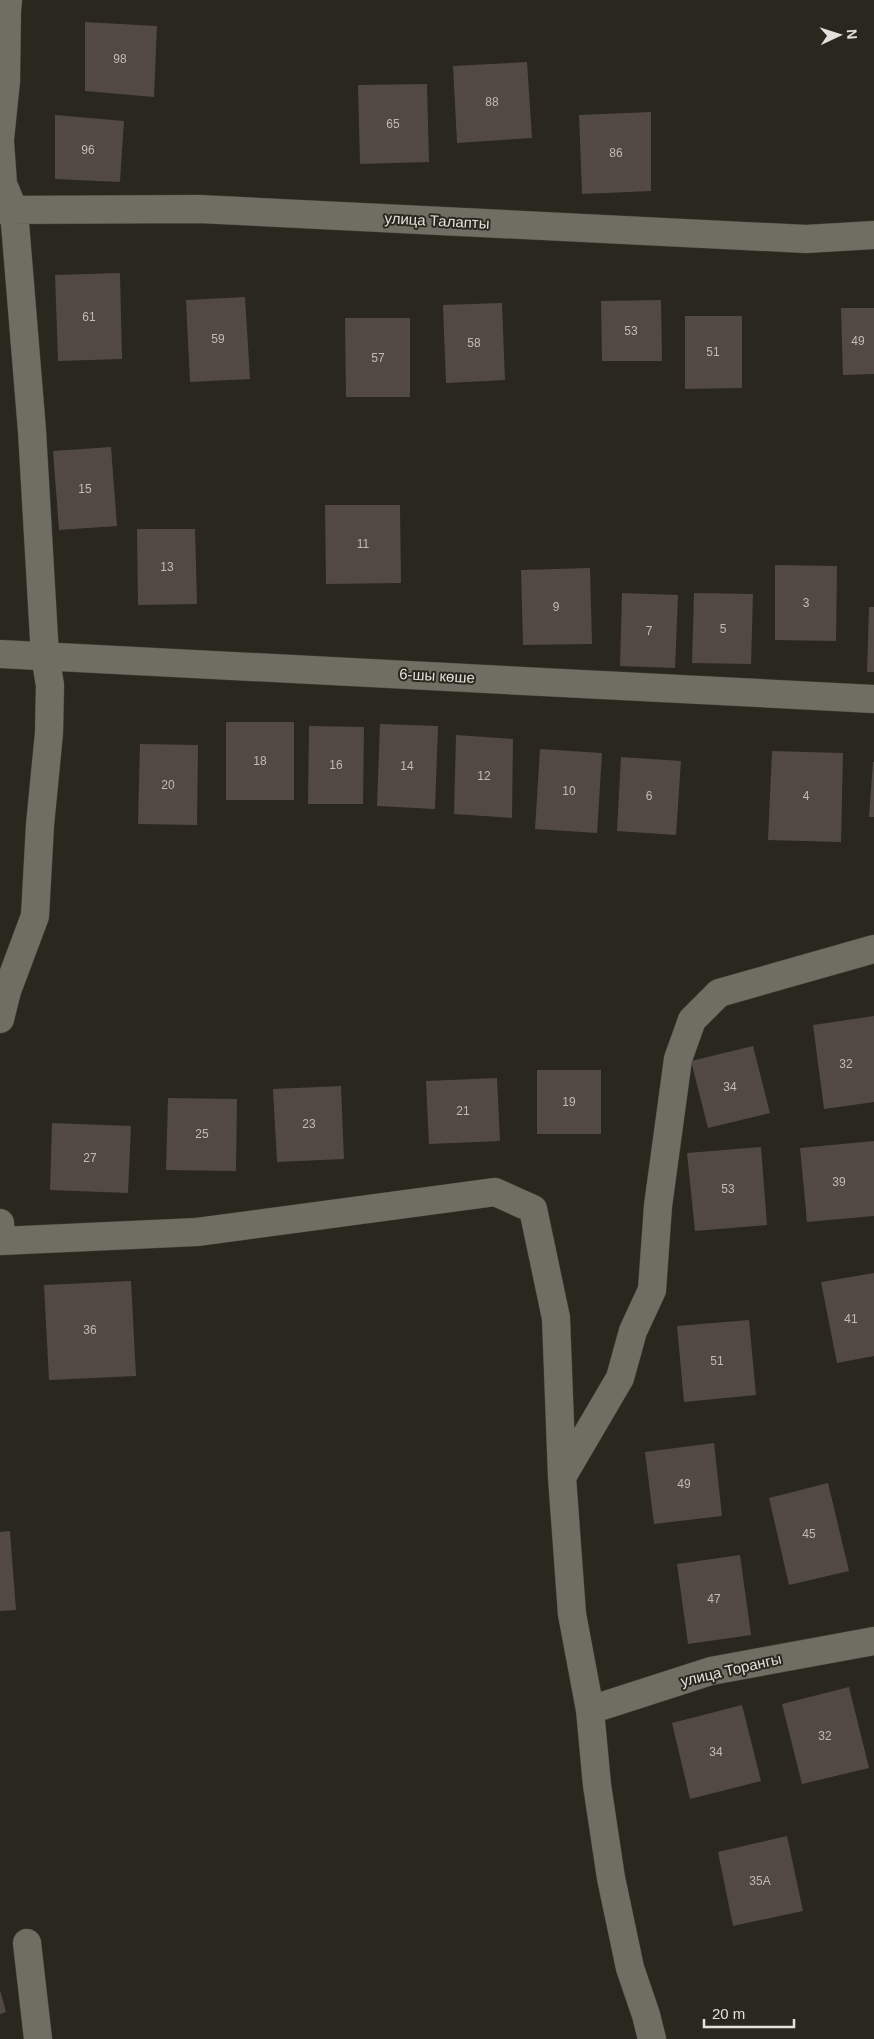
<svg xmlns="http://www.w3.org/2000/svg" width="874" height="2039" font-family="Arial,sans-serif">
<style>
.building{fill:#534944}
.lines{fill:none;stroke-linecap:round;stroke-linejoin:round}
.street-casing{stroke:#45423b;stroke-width:29}
.street{stroke:#706d63;stroke-width:28}
.labels{text-anchor:middle;stroke-width:4;stroke-linejoin:round;paint-order:stroke}
.number-label{font-size:12px;fill:#bfbbb6}
.street-label{font-size:15px;fill:#e3e1dc;stroke:#2a271f}
</style>
<rect width="100%" height="100%" fill="#2a271f"/>
<path class="building" d="M85 22 157 26 154 97 85 91Z
M527 62 532 138 457 143 453 66Z
M427 84 429 162 360 164 358 85Z
M651 112V191L582 194 579 115Z
M55 115 124 121 120 182 55 179Z
M120 273 122 359 58 361 55 275Z
M245 297 250 379 190 382 186 300Z
M661 300 662 361H602L601 301Z
M502 303 505 380 446 383 443 305Z
M841 308H874V374L843 375Z
M685 316H742V388L685 389Z
M345 318H410V397H346Z
M111 447 117 526 59 530 53 451Z
M325 505H400L401 583 326 584Z
M137 529H195L197 604 138 605Z
M775 565 837 566 836 641 775 640Z
M590 568 592 644 523 645 521 570Z
M622 593 678 595 675 668 620 666Z
M694 593 753 594 751 664 692 663Z
M869 607H874V672H867Z
M226 722H294V800H226Z
M380 724 438 726 435 809 377 806Z
M309 726 364 727 363 804H308Z
M456 735 513 739 512 818 454 814Z
M140 744 198 745 197 825 138 824Z
M540 749 602 753 597 833 535 829Z
M772 751 843 753 841 842 768 840Z
M621 757 681 761 676 835 617 831Z
M873 762H874V817H869Z
M874 1016V1102L824 1109 813 1025Z
M753 1046 770 1113 708 1128 691 1061Z
M537 1070H601V1134H537Z
M497 1078 500 1141 429 1144 426 1081Z
M341 1086 344 1159 277 1162 273 1089Z
M168 1098 237 1099 236 1171 166 1170Z
M52 1123 131 1126 128 1193 50 1190Z
M874 1141V1216L807 1222 800 1148Z
M761 1147 767 1225 695 1231 687 1153Z
M874 1273V1356L837 1363 821 1282Z
M131 1281 136 1376 49 1380 44 1285Z
M749 1320 756 1395 684 1402 677 1326Z
M714 1443 722 1516 654 1524 645 1452Z
M828 1483 849 1571 789 1585 769 1498Z
M10 1531 16 1610 0 1611V1532Z
M740 1555 751 1635 688 1644 677 1564Z
M849 1687 869 1768 802 1784 782 1704Z
M742 1705 761 1781 690 1799 672 1723Z
M787 1836 803 1911 733 1926 718 1852Z
M0 1990 6 2012 0 2014Z"/>
<g class="lines">
<defs>
<path id="street" d="M0 139 6 81 7 11 8 0
M0 142 3 184 14 211 32 431 45 656 50 685 49 733 40 825 35 916 7 991 0 1019
M0 210 199 209 806 239 874 235
M0 654 874 699
M0 1223 1 1241 197 1232 495 1192 533 1209 556 1318 562 1477 572 1614 590 1710 597 1785 611 1878 630 1968 646 2015 652 2039
M562 1477 620 1378 633 1331 652 1290 658 1206 678 1059 692 1020 719 993 874 949
M590 1710 711 1671 874 1641
M27 1943 38 2039"/>
</defs>
<use href="#street" class="street-casing"/>
<use href="#street" class="street"/>
</g>
<g class="labels">
<g class="number-label">
<text x="120" y="63">98</text>
<text x="492" y="106">88</text>
<text x="393" y="128">65</text>
<text x="88" y="154">96</text>
<text x="616" y="157">86</text>
<text x="89" y="321">61</text>
<text x="631" y="335">53</text>
<text x="218" y="343">59</text>
<text x="858" y="345">49</text>
<text x="474" y="347">58</text>
<text x="713" y="356">51</text>
<text x="378" y="362">57</text>
<text x="85" y="493">15</text>
<text x="363" y="548">11</text>
<text x="167" y="571">13</text>
<text x="806" y="607">3</text>
<text x="556" y="611">9</text>
<text x="723" y="633">5</text>
<text x="649" y="635">7</text>
<text x="260" y="765">18</text>
<text x="336" y="769">16</text>
<text x="407" y="770">14</text>
<text x="484" y="780">12</text>
<text x="168" y="789">20</text>
<text x="569" y="795">10</text>
<text x="649" y="800">6</text>
<text x="806" y="800">4</text>
<text x="846" y="1068">32</text>
<text x="730" y="1091">34</text>
<text x="569" y="1106">19</text>
<text x="463" y="1115">21</text>
<text x="309" y="1128">23</text>
<text x="202" y="1138">25</text>
<text x="90" y="1162">27</text>
<text x="839" y="1186">39</text>
<text x="728" y="1193">53</text>
<text x="851" y="1323">41</text>
<text x="90" y="1334">36</text>
<text x="717" y="1365">51</text>
<text x="684" y="1488">49</text>
<text x="809" y="1538">45</text>
<text x="714" y="1603">47</text>
<text x="825" y="1740">32</text>
<text x="716" y="1756">34</text>
<text x="760" y="1885">35А</text>
</g>
<g class="street-label">
<text transform="translate(437 221) rotate(3)" y="5">улица Талапты</text>
<text transform="translate(437 676) rotate(3)" y="5">6-шы көше</text>
<text transform="translate(731 1670) rotate(-13)" y="5">улица Торангы</text>
</g>
</g>
<g transform="translate(839 35) rotate(86)" stroke="#2a271f" stroke-width="4" paint-order="stroke">
<path d="M0-4L9 19L0 12L-9 19Z" fill="#e3e1dc"/>
<text y="-8" font-size="14" font-weight="bold" text-anchor="middle" fill="#e3e1dc">N</text>
</g>
<path d="M704 2019v8h90v-8" fill="none" stroke="#e3e1dc" stroke-width="2.5"/>
<text x="712" y="2019" font-size="15" fill="#e3e1dc" stroke="#2a271f" stroke-width="4" paint-order="stroke">20 m</text>
</svg>
